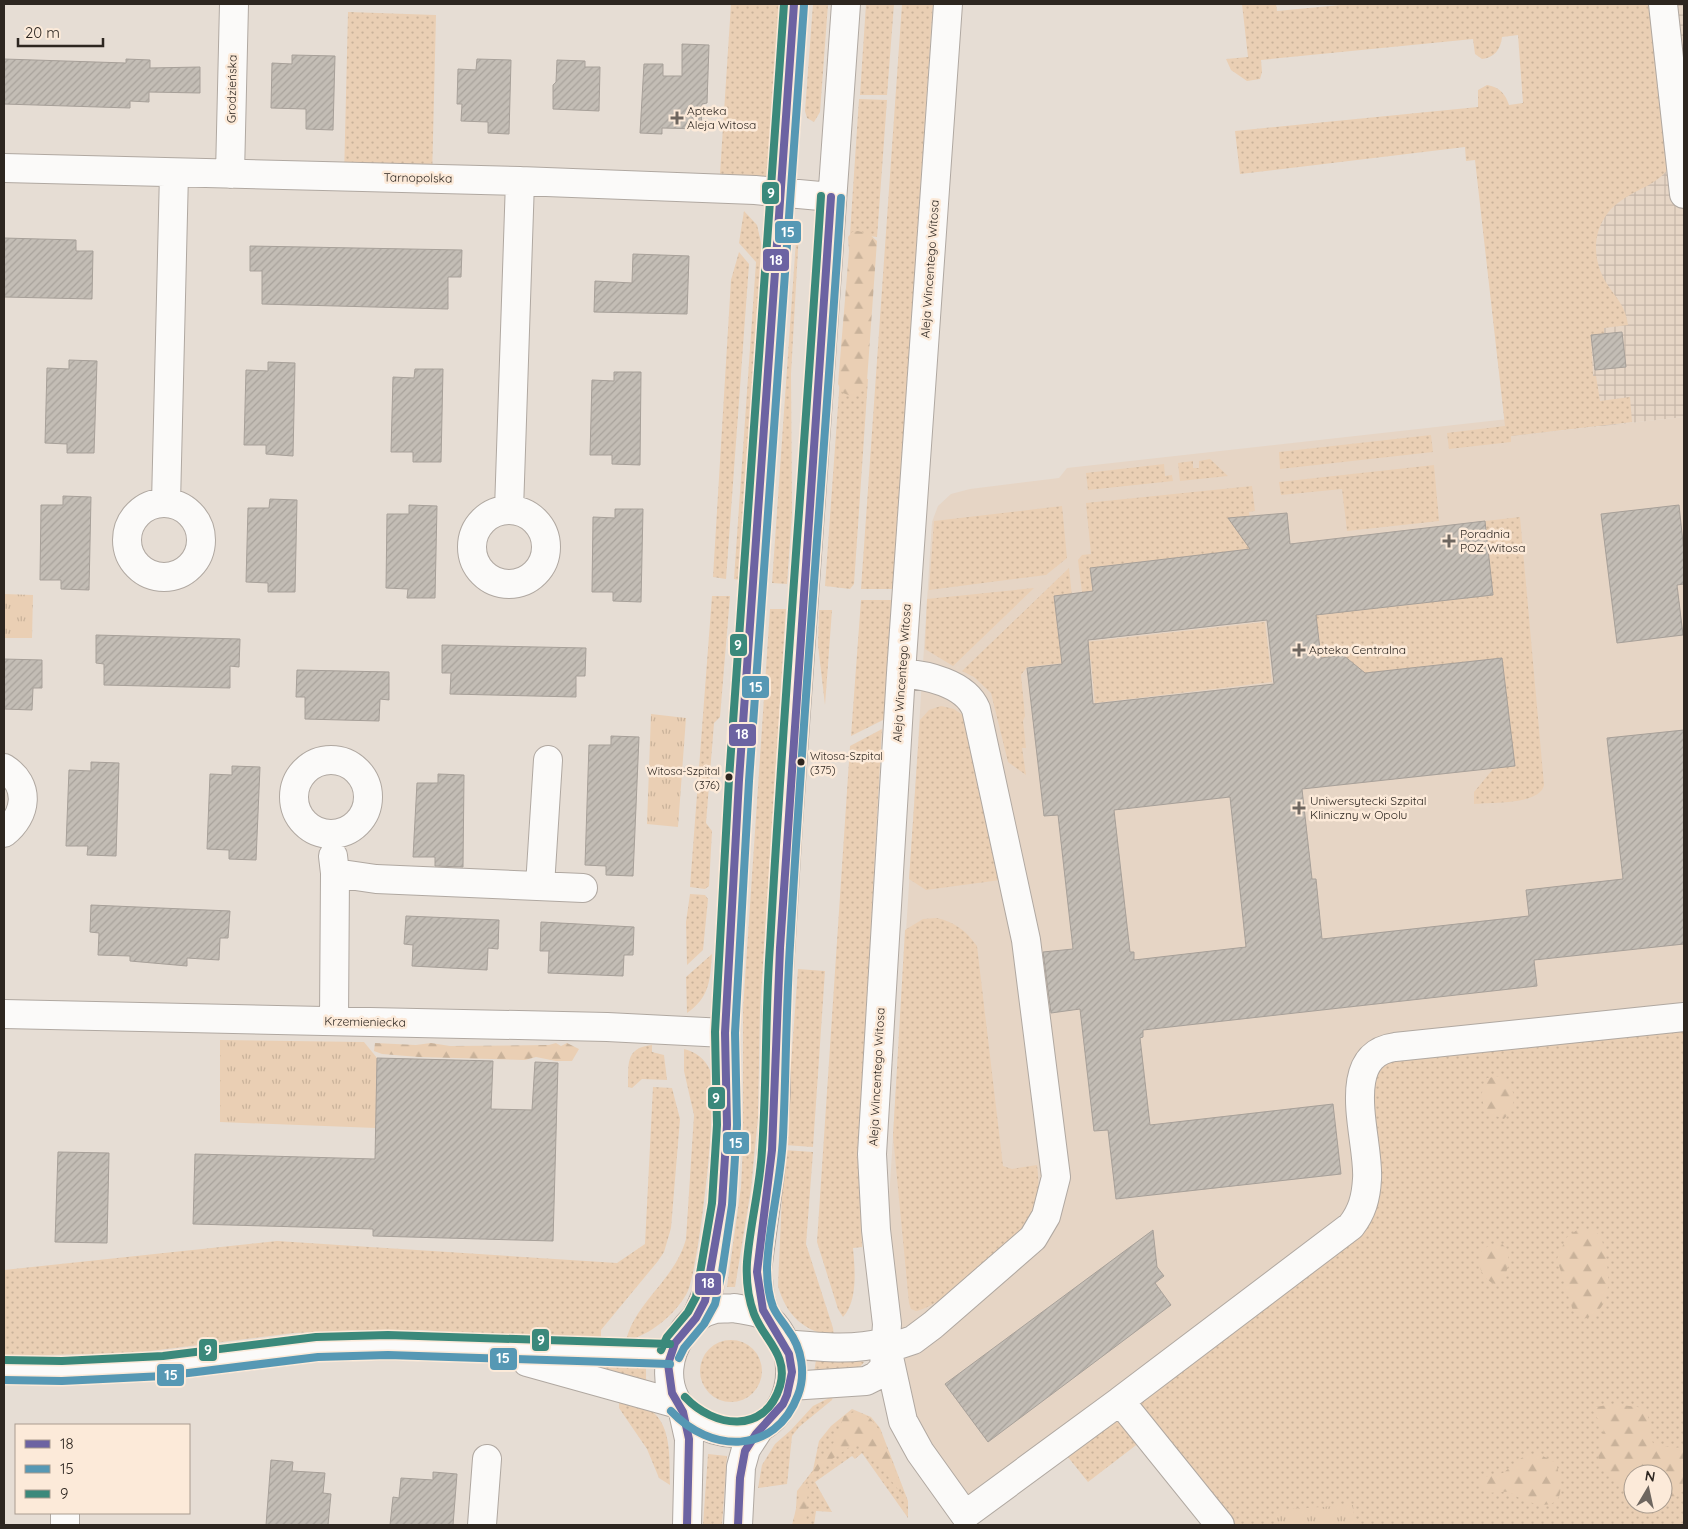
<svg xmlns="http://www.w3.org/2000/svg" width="1688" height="1529" font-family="Quicksand,sans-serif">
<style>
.built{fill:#e6d5c5}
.industrial{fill:url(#industrial-grid)}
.grass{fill:url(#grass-dots);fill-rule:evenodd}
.forest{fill:url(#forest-firs)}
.park{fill:url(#park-tufts)}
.building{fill:url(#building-hatch);stroke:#a7a099;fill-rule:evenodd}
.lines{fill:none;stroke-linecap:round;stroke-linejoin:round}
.minor-casing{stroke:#b0a8a1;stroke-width:30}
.minor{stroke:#fbfaf9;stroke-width:28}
.bus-1-casing{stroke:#fcead9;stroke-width:11}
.bus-2-casing{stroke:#fcead9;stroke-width:11}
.bus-3-casing{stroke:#fcead9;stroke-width:11}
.bus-1{stroke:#6c63a2;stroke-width:8}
.bus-2{stroke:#5698b4;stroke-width:8}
.bus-3{stroke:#3b897b;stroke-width:8}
.poi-dot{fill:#6e665f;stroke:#fcead9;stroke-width:2}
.bus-dot{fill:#2d2620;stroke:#fcead9;stroke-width:2}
.labels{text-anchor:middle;stroke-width:5;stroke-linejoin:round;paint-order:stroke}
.bus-label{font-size:11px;fill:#2d2620;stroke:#fcead9;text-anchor:start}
.street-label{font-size:12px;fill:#2d2620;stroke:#fcead9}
.poi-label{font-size:12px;fill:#2d2620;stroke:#fcead9;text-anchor:start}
.line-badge{stroke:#fcead9;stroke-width:2}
.badge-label{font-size:14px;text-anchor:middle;font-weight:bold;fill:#fff}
</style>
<defs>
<pattern id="industrial-grid" width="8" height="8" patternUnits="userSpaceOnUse" patternTransform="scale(1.25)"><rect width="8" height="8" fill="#e6d5c5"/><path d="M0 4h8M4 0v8" fill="none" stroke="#c6b7a9"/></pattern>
<pattern id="grass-dots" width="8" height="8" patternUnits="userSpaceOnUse" patternTransform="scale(1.25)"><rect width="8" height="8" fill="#eacfb4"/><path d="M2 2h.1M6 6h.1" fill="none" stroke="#c9b29a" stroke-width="1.8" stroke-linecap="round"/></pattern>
<pattern id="forest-firs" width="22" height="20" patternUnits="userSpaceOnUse" patternTransform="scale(1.25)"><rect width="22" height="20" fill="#eacfb4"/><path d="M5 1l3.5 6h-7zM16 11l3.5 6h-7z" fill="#c9b29a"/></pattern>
<pattern id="park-tufts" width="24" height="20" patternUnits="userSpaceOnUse" patternTransform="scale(1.25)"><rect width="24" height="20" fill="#eacfb4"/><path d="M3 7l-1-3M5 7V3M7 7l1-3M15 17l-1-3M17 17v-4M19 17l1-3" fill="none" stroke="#c9b29a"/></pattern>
<pattern id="building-hatch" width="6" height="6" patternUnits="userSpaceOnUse" patternTransform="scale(1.25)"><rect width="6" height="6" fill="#c3bdb5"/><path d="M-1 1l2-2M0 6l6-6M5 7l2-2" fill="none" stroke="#a8a29b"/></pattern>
</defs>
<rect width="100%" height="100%" fill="#e6ddd4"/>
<path class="built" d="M1684 417V1017L1363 1205 965 1515 920 1452 881 1326 932 522 938 506 951 494 970 489 1059 478 1067 468 1508 419 1511 436Z"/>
<path class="industrial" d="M1532 4H1684V417L1511 436Z"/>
<path class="grass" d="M731 4H794L780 192 719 189Z
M813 4H828L820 112 814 122 807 118 805 111Z
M866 4H894L887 95H860Z
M902 4H933L893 589H861Z
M1242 4H1276L1277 11 1351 4H1651L1669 168C1656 185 1639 188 1622 200 1599 215 1591 242 1599 267 1606 291 1625 299 1628 325L1604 328V334L1591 335 1593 376H1596L1600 401 1630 397 1632 422 1511 436V442L1449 449 1447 433 1505 426 1475 160 1466 161 1465 147 1240 174 1235 131 1478 107V90L1487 85C1499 87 1505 93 1509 105L1523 103 1518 35 1502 37C1501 49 1494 58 1482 59L1475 54 1473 39 1261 60 1262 72 1260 79 1247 81 1231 70 1226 59 1248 57Z
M348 12 436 15 432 179 344 177Z
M859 99 887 100 877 237 850 234Z
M744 211 757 225 762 247 739 580 734 579 756 262 739 243Z
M797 226 799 232 791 374 792 514 787 584 772 583Z
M739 252 749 264 726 579 713 577 731 280Z
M840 378 868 379 854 584 850 589 825 586Z
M1431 435 1433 452 1280 469 1279 452Z
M1210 459 1228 476 1180 481 1178 463 1193 461V468H1199V461Z
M1164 464 1165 476 1172 475 1173 481 1088 490 1086 473Z
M1434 465 1439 521 1347 531 1342 489 1281 495 1279 482Z
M1252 486 1255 511 1249 512 1253 549 1090 568 1098 639 1088 640 1078 560 1082 555 1091 554 1086 503Z
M1062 506 1067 558 1046 575 929 590 934 521Z
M1520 517 1544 785C1540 805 1492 802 1474 804V792L1494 768 1514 766 1502 658 1359 674 1358 667 1343 655 1321 658 1318 628 1283 632 1282 619 1493 594 1485 521Z
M1069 568 1077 643 1265 622 1272 682 1095 703 1091 660 1027 667 1021 675 1025 716 1023 721 1026 748H1022L1026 775 1008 762 991 693 974 677 962 671Z
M1034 588 953 666 925 649 927 599Z
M712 596H730L720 717 714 723 706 823 712 831 709 886 705 889 690 887Z
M861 600H892L885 719 851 736Z
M770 609H786L760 1010 758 1117 751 1189 735 1287H727L741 1187 743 1145V1009Z
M819 610H832L825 705 818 645Z
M941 706 954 709 967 718 1000 880 926 890 909 879 920 720 929 710Z
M882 729 859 1143 862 1247 853 1248C855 1269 858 1301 843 1317L838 1309 817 1242 850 746Z
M690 894 705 895 708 899 703 950 687 965 686 922Z
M937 918C955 922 966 931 977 946L1003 1166 1012 1169 1037 1165C1039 1182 1040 1197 1032 1213 1021 1238 942 1307 916 1311L911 1309 909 1303 893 1136 905 930 923 919Z
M712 954C710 980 710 997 687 1013L686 977Z
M798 969 825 971 813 1147 785 1145Z
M1684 1017V1525H1220L1148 1436 1088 1482 1059 1446 1351 1226 1370 1059ZM1633 1474H1663V1504H1633Z
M652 1045V1052L664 1055 667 1080 642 1079 632 1088 628 1087C629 1065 624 1048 652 1045Z
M684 1049C696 1052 705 1059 710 1070 719 1092 699 1270 687 1293 675 1315 650 1335 626 1341 635 1302 675 1280 686 1239L694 1115 684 1071Z
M653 1087 672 1088 680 1119 671 1228 664 1252 658 1261 601 1330V1342L421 1330H364L294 1333 135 1353 4 1356V1270L277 1241 617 1263 645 1244Z
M784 1150 813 1152 806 1244 833 1328 834 1336C804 1332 786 1315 778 1286Z
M700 1371a31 31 0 1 1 62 0a31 31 0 1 1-62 0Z
M816 1360 861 1361 864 1362C858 1374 827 1372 814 1373Z
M577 1361 646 1368V1383L574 1362Z
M833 1396 832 1400 799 1427 792 1436 787 1484 758 1488 762 1465 775 1444 791 1430 813 1406Z
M619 1398C627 1401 637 1403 645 1407 673 1420 669 1458 670 1485L659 1478 647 1449 619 1408Z
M852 1409 871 1417 880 1428 908 1501V1518L862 1453 855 1459 852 1456 815 1482 832 1512 816 1511 814 1525H795L797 1491 813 1470 819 1441 831 1426Z
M708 1454 727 1456 722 1525H703Z"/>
<path class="forest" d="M858 231 869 234 877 241 867 381 857 394 851 396 843 393 838 384 849 251 848 237 852 232Z
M375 1043 416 1045 431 1043 450 1046 549 1045 556 1043 561 1046 567 1043 579 1049 572 1061H556L536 1057 525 1060 419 1057 382 1054 374 1051Z
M1501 1076C1517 1089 1518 1103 1504 1119L1486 1112C1481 1098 1480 1092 1487 1078Z
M1577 1230H1592L1601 1236C1608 1263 1619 1310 1583 1319L1573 1311 1557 1259 1566 1238Z
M1502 1244 1507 1249C1510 1264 1509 1275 1495 1284 1481 1280 1470 1253 1489 1246 1493 1244 1498 1245 1502 1244Z
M1613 1404 1645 1408C1651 1419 1647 1431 1653 1443L1673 1448 1684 1447V1490L1676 1497 1663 1501V1474H1633V1496L1600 1467 1598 1455 1604 1429 1593 1411 1596 1407Z
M854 1412 870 1418 880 1431 903 1489 900 1492 865 1447 854 1444 822 1466 808 1485 806 1525H792L800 1493 816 1466 834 1442 844 1416Z
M1539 1454 1556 1463C1565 1494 1563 1513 1525 1501 1519 1499 1515 1494 1508 1492 1500 1491 1493 1494 1485 1492L1479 1481 1488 1476 1503 1473 1524 1456Z"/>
<path class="park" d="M4 594 33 595 32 638H4Z
M651 714 686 718 678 827 647 824Z
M220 1040 364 1042 377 1058 376 1128 220 1122Z
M1353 1505 1355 1525H1276L1275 1510Z"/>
<path class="building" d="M682 44 709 45 707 103 702 104 701 129 662 128V134L640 133 644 64H663V76H682Z
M292 55 335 56 333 130 306 129V109L271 108 272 63 292 64Z
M4 59 126 63V59L150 60V68L200 67V93L149 92V102L130 101V108L4 104Z
M477 59 511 60 509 134 488 133V122L461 121 462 104H457L458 69 476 70Z
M557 60 585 61V67H600L599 111 553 109V85L556 82Z
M4 238 76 240V251H93L92 299 4 297Z
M250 246 462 250 461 277H448V309L262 304V271H250Z
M633 254 689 256 687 314 594 312 595 281 632 283Z
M1622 332 1626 367 1595 370 1591 335Z
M69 360 97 361 94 453H67V444L45 443 47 368 69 369Z
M268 362 295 363 293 456 266 454V445H244L246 370 268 371Z
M415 369H443L441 462H413V452H391L393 377 414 378Z
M614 372H641L640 465 612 464V455H590L592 380 614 381Z
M63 496 91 497 89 590 61 589V580H40L41 505H63Z
M270 499 297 500 295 592H268V583L246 582 248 508H269Z
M409 505 437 506 435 598H407L408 589 386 588 387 514H409Z
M1679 505 1684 552V584L1677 585 1683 635 1617 643 1601 514Z
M615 509H643L641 602 613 601V592H592L593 517 615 518Z
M1287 513 1290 544 1485 521 1493 595 1316 615 1321 658 1343 655 1365 673 1502 658 1515 766 1302 789 1312 879H1316L1322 939 1529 916 1526 890 1623 879 1607 738 1684 730V944L1534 960 1537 986 1143 1030V1037L1140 1038 1150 1125 1333 1104 1341 1174 1116 1199 1108 1130 1094 1131 1080 1009 1051 1013 1043 952 1073 949 1058 815 1044 816 1027 668 1062 664 1054 596 1093 591 1090 568 1250 549 1228 518ZM1267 620 1274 684 1093 704 1088 640ZM1230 797 1246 947 1134 960V952H1130L1114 810Z
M96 635 240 639 239 667 230 666V688L104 685V664L96 663Z
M442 645 586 648 585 676H576V697L450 694 451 673H442Z
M4 659 42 660V688H33L32 710 4 709Z
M297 670 389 672V700L380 699 379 721 305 719V697H296Z
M611 736 639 737 633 876 606 875V866L585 865 589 745H611Z
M91 762 119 763 116 856 87 855 88 846H66L69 770 91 771Z
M232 766 260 767 256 860 229 859V850L207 849 210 774 232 775Z
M438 774 464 775 463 867 435 866V857H413L417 783H438Z
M91 905 230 911 228 938H220L219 960 187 958V966L130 961V956L98 955 99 933 90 932Z
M406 916 499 920 498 949 488 948 487 970 412 966 413 945 404 944Z
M541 922 634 927 633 955H624L623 976 548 973 549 951H540Z
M377 1058 493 1061 491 1109 532 1110 535 1062 558 1063 553 1241 373 1236V1229L193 1224 195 1154 375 1159Z
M58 1152 109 1153 107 1243 55 1242Z
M1153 1230 1157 1267 1164 1276 1155 1283 1171 1305 988 1442 945 1384Z
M271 1460 293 1462 292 1471 325 1473 323 1493 331 1494 328 1525H266Z
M433 1472 457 1474 453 1525H390L393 1497 399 1498 401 1478 433 1480Z"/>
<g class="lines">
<defs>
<path id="minor" d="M1663 4 1684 194
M4 168 520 181 755 190 831 197
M230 174 234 4
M166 503 174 173
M127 540a37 37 0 1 1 74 0a37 37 0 1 1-74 0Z
M509 510 520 181
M472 547a37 37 0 1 1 74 0a37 37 0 1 1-74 0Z
M294 797a37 37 0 1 1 74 0a37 37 0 1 1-74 0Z
M4 768C31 785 27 815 4 833
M333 856 335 873 334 1021
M335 873 376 879 583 888
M540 886 548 760
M4 1014 607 1027 725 1033
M734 1308C743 1310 759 1311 766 1317 808 1351 794 1435 733 1433 679 1430 651 1380 682 1334 689 1322 701 1312 715 1309 720 1308 728 1309 734 1308Z
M766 1317 760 1298 757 1270 770 1174 776 1090V1020L788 824 846 4
M696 1318 709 1288 722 1204 727 1125 725 1033 739 780 794 4
M885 1342 898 1345 913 1340 933 1325 1033 1238 1046 1216 1056 1177 1026 940 976 709C965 683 926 675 901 673
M786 1344C818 1347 854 1351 885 1342
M887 1348 903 1421 920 1452 965 1515 1120 1401 1220 1525
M527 1362 678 1404
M4 1370 62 1371 164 1366 317 1347 388 1345 670 1354
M790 1386 866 1381 876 1376 884 1368 887 1324 876 1230 872 1154 901 673 948 4
M1120 1401 1351 1226C1362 1212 1366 1198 1367 1179 1370 1141 1336 1055 1395 1047L1684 1017
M683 1412 689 1439 687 1525
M65 1525V1513
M482 1525 487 1459
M738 1525 741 1467 746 1449 759 1429"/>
</defs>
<use href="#minor" class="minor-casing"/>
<use href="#minor" class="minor"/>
<defs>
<path id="bus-1" d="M687 1525 689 1439 683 1412 672 1393 668 1364 675 1343 696 1318 705 1301 722 1204 727 1125 725 1033 739 780 794 4
M738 1525 740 1478 745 1451 756 1434 783 1404 787 1395 792 1372 789 1354 763 1310 757 1272 772 1150 780 948 831 197"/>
<path id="bus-2" d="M679 1358 684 1348 704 1324 715 1304 722 1272 732 1205 737 1125 735 1033 749 781 804 5
M4 1380 62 1381 164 1376 318 1357 388 1355 670 1364
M671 1411C710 1453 775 1456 798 1395 806 1374 802 1348 788 1330 783 1322 777 1316 773 1307 768 1294 767 1280 767 1267 769 1223 781 1181 783 1137 786 1073 786 1009 790 945 804 696 825 447 841 198"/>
<path id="bus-3" d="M661 1350 667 1337 688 1312 696 1297 712 1203 717 1125 715 1032 729 779 784 4
M4 1360 62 1361 163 1356 316 1337 388 1335 670 1344
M685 1397C714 1428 765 1435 780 1386 789 1355 764 1340 754 1314 748 1298 746 1279 747 1262 750 1224 760 1188 762 1150 767 1082 765 1013 770 945 784 695 805 446 821 196"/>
</defs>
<use href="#bus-1" class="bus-1-casing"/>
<use href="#bus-2" class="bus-2-casing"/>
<use href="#bus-3" class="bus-3-casing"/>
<use href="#bus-1" class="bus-1"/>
<use href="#bus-2" class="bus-2"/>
<use href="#bus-3" class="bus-3"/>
</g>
<g class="poi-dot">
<path d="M674.5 110.5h5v5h5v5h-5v5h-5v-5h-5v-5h5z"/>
<path d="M1446.5 533.5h5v5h5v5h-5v5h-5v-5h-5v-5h5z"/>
<path d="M1296.5 642.5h5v5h5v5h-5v5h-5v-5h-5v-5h5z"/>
<path d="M1296.5 800.5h5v5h5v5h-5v5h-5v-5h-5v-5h5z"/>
</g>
<g class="bus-dot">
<circle cx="801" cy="762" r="4.5"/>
<circle cx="729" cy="777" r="4.5"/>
</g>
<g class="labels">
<g class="bus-label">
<text x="810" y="760">Witosa-Szpital<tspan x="810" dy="14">(375)</tspan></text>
<text x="720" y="775" text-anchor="end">Witosa-Szpital<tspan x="720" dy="14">(376)</tspan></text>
</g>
<g class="street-label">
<text transform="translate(232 89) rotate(-89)" y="4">Grodzieńska</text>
<text transform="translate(418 178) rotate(1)" y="4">Tarnopolska</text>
<text transform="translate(930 269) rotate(-86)" y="4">Aleja Wincentego Witosa</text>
<text transform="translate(902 673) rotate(-86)" y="4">Aleja Wincentego Witosa</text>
<text transform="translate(365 1022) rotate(1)" y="4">Krzemieniecka</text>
<text transform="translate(877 1077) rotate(-87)" y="4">Aleja Wincentego Witosa</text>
</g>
<g class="poi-label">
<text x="687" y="115">Apteka<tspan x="687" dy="14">Aleja Witosa</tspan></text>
<text x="1460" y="538">Poradnia<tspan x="1460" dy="14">POZ Witosa</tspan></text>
<text x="1309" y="654">Apteka Centralna</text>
<text x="1310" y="805">Uniwersytecki Szpital<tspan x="1310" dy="14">Kliniczny w Opolu</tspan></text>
</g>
</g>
<g class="line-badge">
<rect x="761" y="181" width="19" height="24" rx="5" fill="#3b897b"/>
<rect x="774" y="220" width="28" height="24" rx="5" fill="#5698b4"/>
<rect x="762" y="248" width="28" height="24" rx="5" fill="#6c63a2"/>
<rect x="729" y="633" width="19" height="24" rx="5" fill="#3b897b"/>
<rect x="741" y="675" width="29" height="24" rx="5" fill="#5698b4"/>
<rect x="728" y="723" width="29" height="24" rx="5" fill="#6c63a2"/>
<rect x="707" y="1086" width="19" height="24" rx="5" fill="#3b897b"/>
<rect x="722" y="1131" width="28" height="24" rx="5" fill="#5698b4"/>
<rect x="694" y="1272" width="28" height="24" rx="5" fill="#6c63a2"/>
<rect x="531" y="1328" width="19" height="24" rx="5" fill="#3b897b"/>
<rect x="198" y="1338" width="20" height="24" rx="5" fill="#3b897b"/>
<rect x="489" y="1347" width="29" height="24" rx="5" fill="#5698b4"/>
<rect x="156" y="1363" width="29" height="24" rx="5" fill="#5698b4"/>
</g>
<g class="badge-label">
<text x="771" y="198">9</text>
<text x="788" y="237">15</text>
<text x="776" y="265">18</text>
<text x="738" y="650">9</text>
<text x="756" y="692">15</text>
<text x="742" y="739">18</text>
<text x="716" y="1103">9</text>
<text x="736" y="1148">15</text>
<text x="708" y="1288">18</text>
<text x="541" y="1345">9</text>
<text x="208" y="1355">9</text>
<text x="503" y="1363">15</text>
<text x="171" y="1380">15</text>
</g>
<rect width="1688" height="1529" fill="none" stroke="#2d2620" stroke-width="10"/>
<rect x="15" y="1424" width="175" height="90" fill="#fcead9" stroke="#a99c8f"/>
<rect x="25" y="1440" width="25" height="8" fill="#6c63a2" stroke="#a99c8f"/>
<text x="60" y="1449" font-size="15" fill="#2d2620">18</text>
<rect x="25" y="1465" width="25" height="8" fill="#5698b4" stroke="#a99c8f"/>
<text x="60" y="1474" font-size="15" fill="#2d2620">15</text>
<rect x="25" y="1490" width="25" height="8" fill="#3b897b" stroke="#a99c8f"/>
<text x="60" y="1499" font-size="15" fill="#2d2620">9</text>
<g transform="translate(1648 1489) rotate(9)"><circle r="24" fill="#fcead9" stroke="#a99c8f"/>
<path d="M0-4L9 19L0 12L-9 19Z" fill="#6e665f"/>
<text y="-8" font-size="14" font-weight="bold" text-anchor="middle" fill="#2d2620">N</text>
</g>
<path d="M18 38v8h85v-8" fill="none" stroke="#2d2620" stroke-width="2.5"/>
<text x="25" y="38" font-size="15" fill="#2d2620" stroke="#fcead9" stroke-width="4" paint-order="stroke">20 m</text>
</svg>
